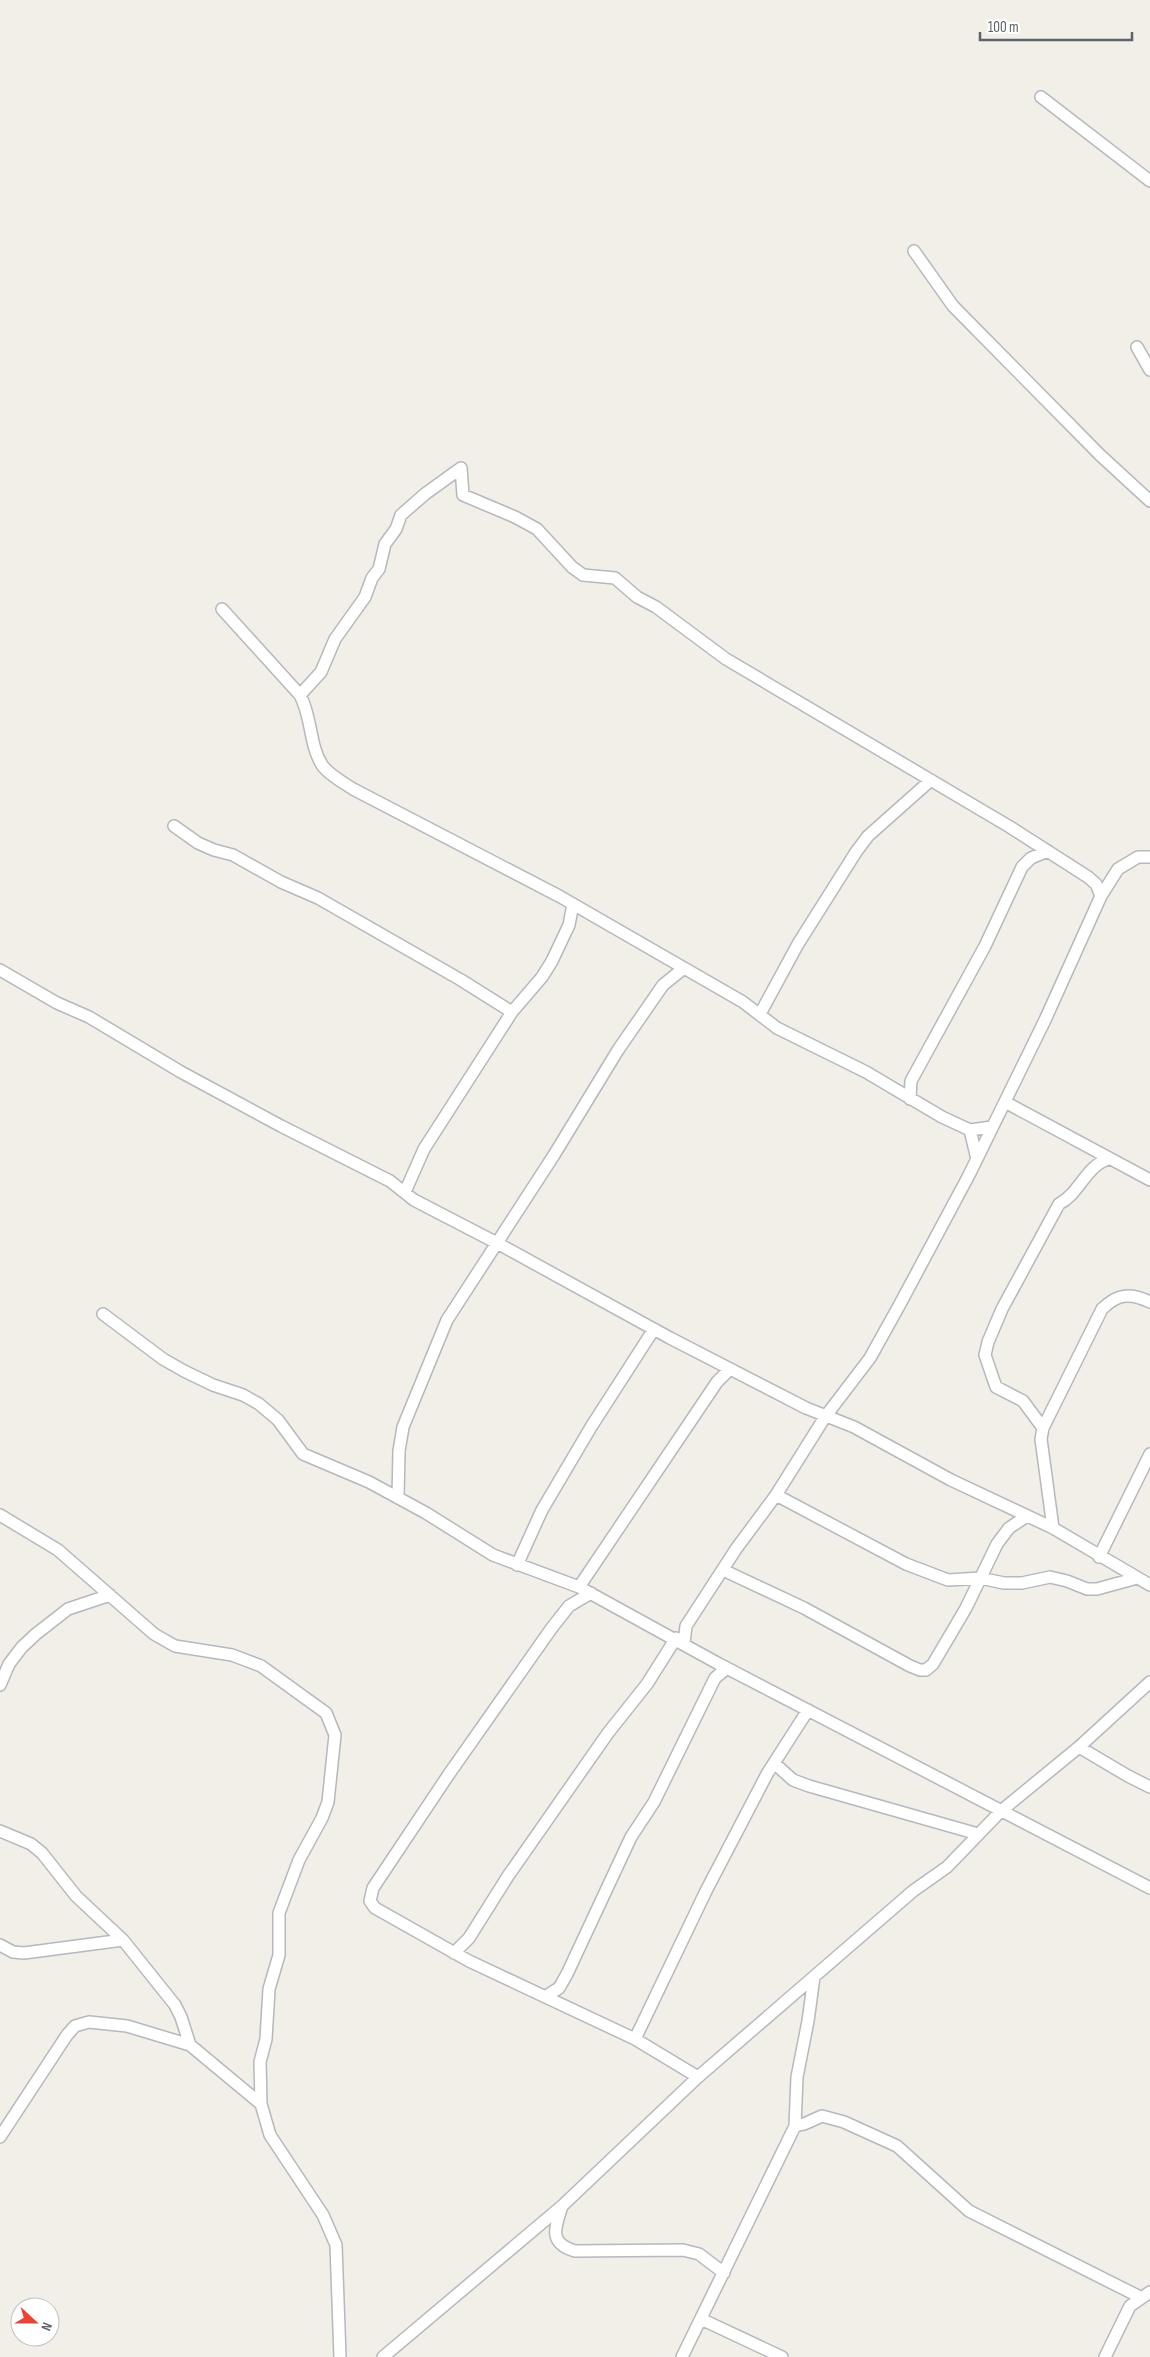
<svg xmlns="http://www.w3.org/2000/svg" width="1150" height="2357" font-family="'Sofia Sans Condensed',sans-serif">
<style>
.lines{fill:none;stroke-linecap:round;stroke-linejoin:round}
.minor-casing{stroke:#b5b8bc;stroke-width:14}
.minor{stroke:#fff;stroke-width:11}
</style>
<rect width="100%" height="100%" fill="#f1efe8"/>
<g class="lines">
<defs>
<path id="minor" d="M1041 97 1150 181
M914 251 953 306 1100 455 1150 501
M1137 347 1150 370
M222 609 300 695C312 717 309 744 322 765 329 775 344 783 353 789L559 896 743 1002 777 1028 866 1072 942 1117 970 1130 992 1127
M300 695 321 672 335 639 365 597 372 578 379 569 385 544 396 529 401 515 425 494 461 468 463 495 515 517 537 529 572 567 583 575 615 578 637 597 656 607 726 659 1010 827 1088 877 1096 884 1101 896
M174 826 198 843 214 850 233 855 281 882 318 898 461 980 512 1012
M0 970 57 1003 89 1017 181 1072 281 1126 390 1181 414 1200 497 1243 670 1338 806 1408 854 1427 951 1480 1053 1528 1150 1585
M760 1014 798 944 856 852 868 836 931 780
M910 1099 911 1081 985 946 1022 867 1031 858 1048 851
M1005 1102 1150 1180
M970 1130 977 1159
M405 1192 424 1149 512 1012 542 977 552 961 569 925 573 904
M103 1314 163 1359 184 1371 213 1385 243 1395 259 1404 278 1420 303 1454 369 1482 426 1513 493 1555 579 1587 719 1664 1150 1888
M1043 1428 1023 1401 996 1387 985 1355 988 1342 1002 1309 1059 1204C1080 1193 1085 1167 1108 1159
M776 1495 906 1564 948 1580 980 1578 1004 1583H1022L1050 1577 1067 1581 1087 1589H1097L1137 1578
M398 1498 399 1451 403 1427 447 1320 554 1155 618 1050 663 985 684 968
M0 1515 58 1550 154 1634 175 1646 232 1655 261 1666 326 1713 335 1735 328 1802 322 1818 299 1860 279 1913V1955L269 1989 266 2039 260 2062 261 2104 270 2135 323 2215 336 2245 340 2357
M1053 1528 1041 1439 1043 1428 1102 1309C1118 1293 1131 1293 1150 1302
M1099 1557 1150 1454
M517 1565 542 1510 591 1427 654 1329
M723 1570 804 1608 910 1666 920 1670H926L933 1664 966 1608 997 1544 1009 1528 1027 1516
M579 1587 717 1382 730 1369
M591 1593 569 1606 551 1629 449 1774 373 1888 370 1901 375 1908 469 1961 635 2039 698 2077
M684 1643 686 1626 736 1549 776 1495 825 1417 870 1358 900 1304 969 1175 1045 1020 1101 896 1118 869 1138 857H1150
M0 1685 9 1664 22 1647 36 1634 68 1609 110 1595
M1079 1747 1128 1776 1150 1787
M774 1763 793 1780 809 1786 978 1834
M0 1831 31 1844 42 1853 76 1896 123 1940 175 2005 181 2017 190 2045
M0 1945 13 1952 24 1953 123 1940
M454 1953 469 1938 508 1876 608 1733 647 1684 676 1638
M545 1997 559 1988 567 1974 631 1837 654 1802 715 1678 727 1668
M635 2039 706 1891 767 1774 808 1710
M795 2126 804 2124 822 2116 844 2122 897 2146 969 2211 1140 2297
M0 2137 67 2035 75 2026 89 2022 127 2026 190 2045 261 2104
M562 2206C555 2228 548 2243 575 2251L683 2250 699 2254 724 2273
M701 2319 782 2357
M383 2357 562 2206 698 2077 913 1891 947 1867 1001 1811 1079 1747 1150 1682
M682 2357 795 2126 797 2077 808 2021 814 1977
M1105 2357 1130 2306 1150 2292"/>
</defs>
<use href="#minor" class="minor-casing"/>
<use href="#minor" class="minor"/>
</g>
<g transform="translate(35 2322) rotate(111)"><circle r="24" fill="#ffffff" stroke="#bfc1c3"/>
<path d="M0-4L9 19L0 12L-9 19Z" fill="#ea4335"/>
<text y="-8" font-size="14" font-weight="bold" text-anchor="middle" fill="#5f6368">N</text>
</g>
<path d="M980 32v8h152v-8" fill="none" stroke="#5f6368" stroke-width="2.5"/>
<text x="988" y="32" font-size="15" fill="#5f6368" stroke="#ffffff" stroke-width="4" paint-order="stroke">100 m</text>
</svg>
